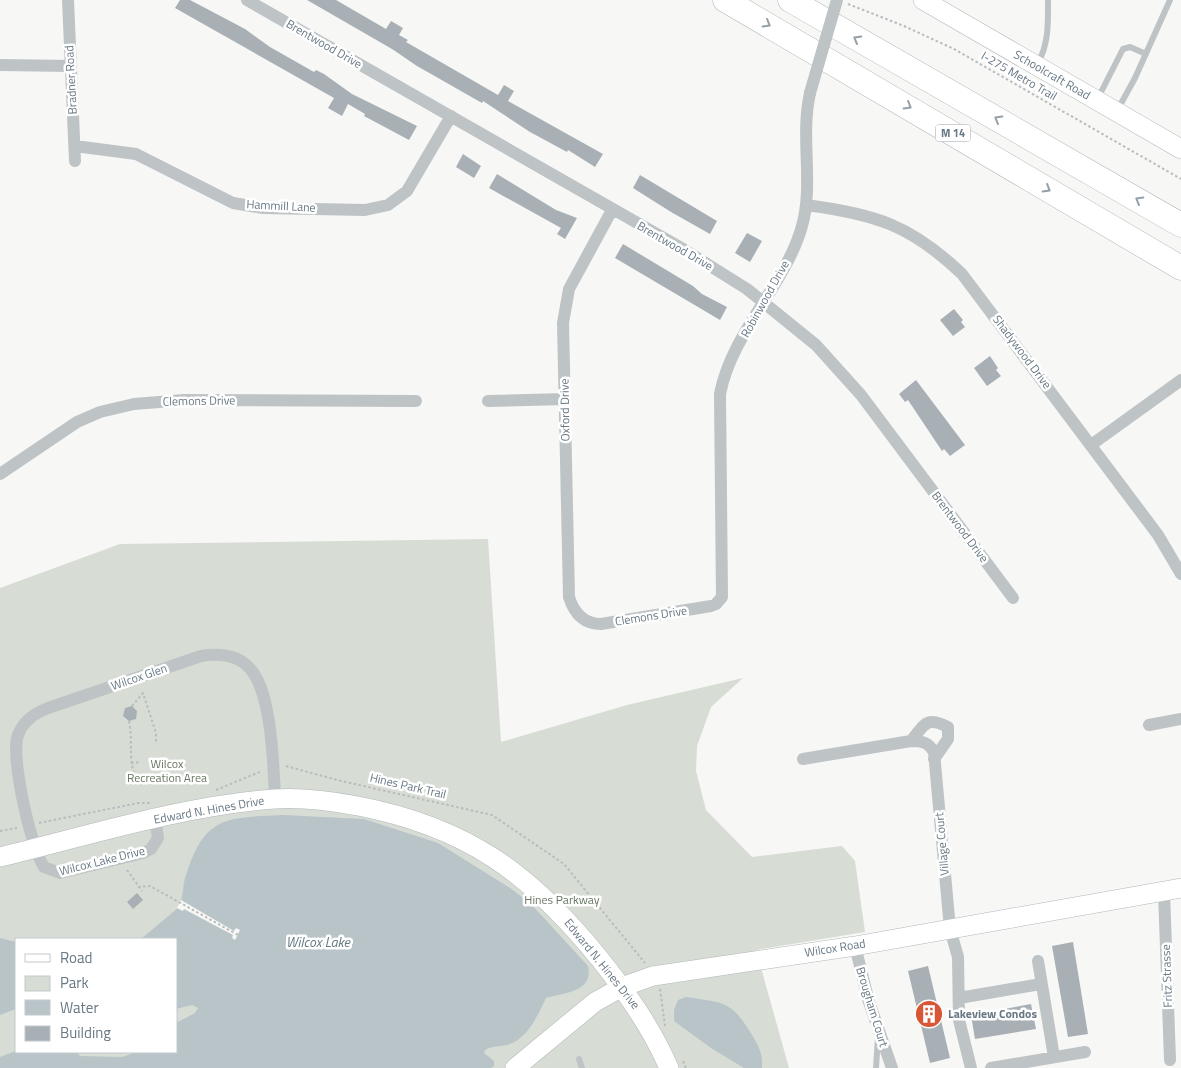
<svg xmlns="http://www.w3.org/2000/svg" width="1181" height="1068" font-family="'Titillium Web',sans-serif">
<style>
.green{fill:#d7dcd4;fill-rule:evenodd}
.water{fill:#b8c4c8}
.pier{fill:#f7f7f5}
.building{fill:#a8b0b5}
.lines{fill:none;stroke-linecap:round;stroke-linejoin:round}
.secondary-casing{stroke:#b1b7bb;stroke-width:20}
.highway-casing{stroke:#b2b6b9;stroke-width:25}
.path{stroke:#b9bcbe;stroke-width:2;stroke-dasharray:2.5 2.5;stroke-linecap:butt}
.lane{stroke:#bec3c6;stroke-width:6}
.street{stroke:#bec3c6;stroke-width:12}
.secondary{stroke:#fff;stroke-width:19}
.highway{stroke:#fff;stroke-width:24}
.street-bridge{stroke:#bec3c6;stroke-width:12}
.oneway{stroke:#95a0a9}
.labels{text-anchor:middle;stroke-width:5;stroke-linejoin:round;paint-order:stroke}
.shield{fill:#fff;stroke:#95a0a9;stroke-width:1}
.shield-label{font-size:11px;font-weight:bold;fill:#687884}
.street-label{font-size:12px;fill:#687884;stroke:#fff}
.park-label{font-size:12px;fill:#677663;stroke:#fff}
.poi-label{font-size:12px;font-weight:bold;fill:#687884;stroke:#fff;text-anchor:start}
.water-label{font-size:14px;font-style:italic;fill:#64797f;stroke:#fff}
</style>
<rect width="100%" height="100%" fill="#f7f7f5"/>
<path class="green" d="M488 539 501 742 627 705 743 678 711 707 697 746 696 771 706 810 752 857 842 846 855 861 865 932 756 950 789 1068H0V588L120 544ZM16 939H176V1052H16Z"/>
<path class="water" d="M283 815 364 819 438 843 510 888 530 903 588 966C594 992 564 993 546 998 537 1016 528 1039 507 1045 499 1047 493 1045 485 1050L484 1053 494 1061V1066L491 1068H0V1057L16 1051 77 1052 80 1056 122 1057 137 1052H176V1023L195 1013 198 1008 192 1005 176 1009V939H141L178 908C184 898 182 886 186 875 205 815 226 818 283 815Z
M0 938 16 942V1009L0 1015Z
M686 997C724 1003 731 1000 752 1035 759 1046 763 1055 762 1068H744L711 1048 674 1021V1010L678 1000Z"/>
<path class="pier" d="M181 900 234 931 236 928 240 930 235 940 232 938 233 935 184 909 183 911 177 908Z"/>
<path class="building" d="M180 0H190L209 10 245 29 270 47 314 72 316 70 324 74 352 94 417 126 409 140 364 116 365 114 348 104 342 116 328 108 334 98 175 8Z
M307 0H336L386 29 391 21 403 28 399 35 408 40 406 42 498 95 504 85 514 91 508 101 603 154 595 167 568 150 567 152 530 132 483 101 482 103 417 66 392 49Z
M463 154 481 166 474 178 456 167Z
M497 174 556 210 577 218 565 239 557 234 561 228 489 188Z
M640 175 717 221 710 234 671 212 633 188Z
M747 233 762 241 750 262 735 253Z
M623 244 693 286 702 294 727 307 720 320 615 258Z
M954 309 963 320 961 322 965 327 953 336 940 320Z
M990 356 998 368 996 370 1001 376 987 386 974 368Z
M916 380 965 445 950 456 944 449 942 451 908 400 905 402 899 394Z
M132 706 137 711 136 719 129 721 123 716 125 708Z
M137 893 143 900 133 909 127 902Z
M1073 942 1088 1034 1068 1037 1052 946Z
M928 966 950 1058 930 1063 908 971Z
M1031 1004 1036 1029 975 1039 971 1015Z"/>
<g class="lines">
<defs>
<path id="secondary" d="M923 0 1181 149
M0 857C87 836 186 805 275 799 302 797 331 801 358 806 467 827 530 873 599 958 627 993 651 1027 669 1068
M515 1068 595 1002 622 987 653 976 855 946 1181 888"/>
<path id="highway" d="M725 0 1181 268
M790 0 1181 225"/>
</defs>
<use href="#secondary" class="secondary-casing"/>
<use href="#highway" class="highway-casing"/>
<path class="path" d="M848 4 904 26 954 49 1181 179
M132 706 143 693 156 733V742
M129 721C133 740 128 756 135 777L146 782 152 781 155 774
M131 763 140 762
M286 766 337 780 492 815 564 864 645 963
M216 790 262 771
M39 823 138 803H150
M0 831 17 828
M127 870 142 891
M138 887 150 886 238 935
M660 989 665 1026
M683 1061 686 1068"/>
<path class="lane" d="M1038 63C1049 43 1048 23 1048 0
M1098 98 1123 49 1130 47 1146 54
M1118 109 1135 78 1170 0
M579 1059 582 1068
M876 1068 878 1037"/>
<path class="street" d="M68 0 75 161
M247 0 683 249 747 289 816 345 861 395 1013 598
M0 65 71 66
M75 146 136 154 233 203 263 208 365 210 388 205 407 191 451 116
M806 205C875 214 911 225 962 274L1158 535 1181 574
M612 210 569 289 563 323 569 597C574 613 584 624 601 624L711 606 716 604 722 597 720 394C732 332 786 284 802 226 814 183 800 138 810 93
M488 401 565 399
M1091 445 1181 380
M0 474 77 422 100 412 134 404 184 400 416 401
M1149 725 1181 719
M911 741C925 724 926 716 948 727V739L934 759
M803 759 911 741C922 741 928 742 934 752L950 929 958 957 959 1020 971 1068
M155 819 158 838 151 849 143 853 60 873 44 867C31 848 10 756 18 735 23 721 35 713 48 708L201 656C251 648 262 679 269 722 273 748 274 773 275 799
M1164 892 1170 1060
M855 946 869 1002 892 1068
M1038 961 1054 1057
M959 998 1041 984
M991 1068 1085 1052"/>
<use href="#secondary" class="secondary"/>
<use href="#highway" class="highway"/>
<path class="street-bridge" d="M810 93 837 0"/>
</g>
<defs><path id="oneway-chevron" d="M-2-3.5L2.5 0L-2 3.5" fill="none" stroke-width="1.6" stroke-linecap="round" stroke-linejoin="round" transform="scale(1.25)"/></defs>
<g class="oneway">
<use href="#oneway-chevron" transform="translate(767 24) rotate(30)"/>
<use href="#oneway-chevron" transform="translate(857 39) rotate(-150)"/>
<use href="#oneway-chevron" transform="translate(908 106) rotate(31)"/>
<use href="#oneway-chevron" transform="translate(998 119) rotate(-150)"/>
<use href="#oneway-chevron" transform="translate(1047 189) rotate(31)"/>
<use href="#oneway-chevron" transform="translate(1139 200) rotate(-150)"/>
</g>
<defs>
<symbol id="building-disc" viewBox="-11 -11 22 22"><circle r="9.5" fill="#d85535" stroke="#fff"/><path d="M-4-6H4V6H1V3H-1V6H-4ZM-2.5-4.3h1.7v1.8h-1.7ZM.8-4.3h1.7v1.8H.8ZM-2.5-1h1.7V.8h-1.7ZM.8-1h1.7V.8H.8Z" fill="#fff"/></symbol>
</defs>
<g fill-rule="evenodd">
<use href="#building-disc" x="913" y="998" width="32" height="32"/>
</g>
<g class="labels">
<rect class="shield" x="935.5" y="124.5" width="35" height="17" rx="4"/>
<g class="shield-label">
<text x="953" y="137">M 14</text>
</g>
<g class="street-label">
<text transform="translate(324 44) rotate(30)" y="4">Brentwood Drive</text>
<text transform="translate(1052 75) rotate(30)" y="4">Schoolcraft Road</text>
<text transform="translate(1019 76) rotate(30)" y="4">I-275 Metro Trail</text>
<text transform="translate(71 80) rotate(-93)" y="4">Bradner Road</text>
<text transform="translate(281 206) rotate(3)" y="4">Hammill Lane</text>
<text transform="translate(675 246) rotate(30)" y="4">Brentwood Drive</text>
<text transform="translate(765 299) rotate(-61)" y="4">Robinwood Drive</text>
<text transform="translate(1022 352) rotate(53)" y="4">Shadywood Drive</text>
<text transform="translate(199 401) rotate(-1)" y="4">Clemons Drive</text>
<text transform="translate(565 410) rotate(-91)" y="4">Oxford Drive</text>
<text transform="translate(960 527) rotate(53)" y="4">Brentwood Drive</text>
<text transform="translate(651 616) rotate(-9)" y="4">Clemons Drive</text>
<text transform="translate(139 677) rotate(-19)" y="4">Wilcox Glen</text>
<text transform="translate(408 786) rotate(13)" y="4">Hines Park Trail</text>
<text transform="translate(209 810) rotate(-10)" y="4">Edward N. Hines Drive</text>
<text transform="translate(942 844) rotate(-95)" y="4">Village Court</text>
<text transform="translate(102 861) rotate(-14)" y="4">Wilcox Lake Drive</text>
<text transform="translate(835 948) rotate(-9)" y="4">Wilcox Road</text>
<text transform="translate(602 964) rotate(51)" y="4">Edward N. Hines Drive</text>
<text transform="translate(1167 976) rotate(-92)" y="4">Fritz Strasse</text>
<text transform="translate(872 1007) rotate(73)" y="4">Brougham Court</text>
</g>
<g class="park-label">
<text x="167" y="768">Wilcox<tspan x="167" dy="14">Recreation Area</tspan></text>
<text x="562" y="904">Hines Parkway</text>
</g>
<g class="poi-label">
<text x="948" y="1018">Lakeview Condos</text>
</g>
<g class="water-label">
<text x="318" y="947">Wilcox Lake</text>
</g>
</g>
<rect x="15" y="938" width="162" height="115" fill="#ffffff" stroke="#c3c9ce"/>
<rect x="25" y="954" width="25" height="8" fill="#ffffff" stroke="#c3c9ce"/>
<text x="60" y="963" font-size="15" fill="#687884">Road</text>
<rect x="25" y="976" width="25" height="15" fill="#d7dcd4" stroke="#c3c9ce"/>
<text x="60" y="988" font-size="15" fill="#687884">Park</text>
<rect x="25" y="1000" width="25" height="15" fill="#b8c4c8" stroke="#c3c9ce"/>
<text x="60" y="1013" font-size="15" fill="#687884">Water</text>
<rect x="25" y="1026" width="25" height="15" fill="#a8b0b5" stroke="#c3c9ce"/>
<text x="60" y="1038" font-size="15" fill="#687884">Building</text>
</svg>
